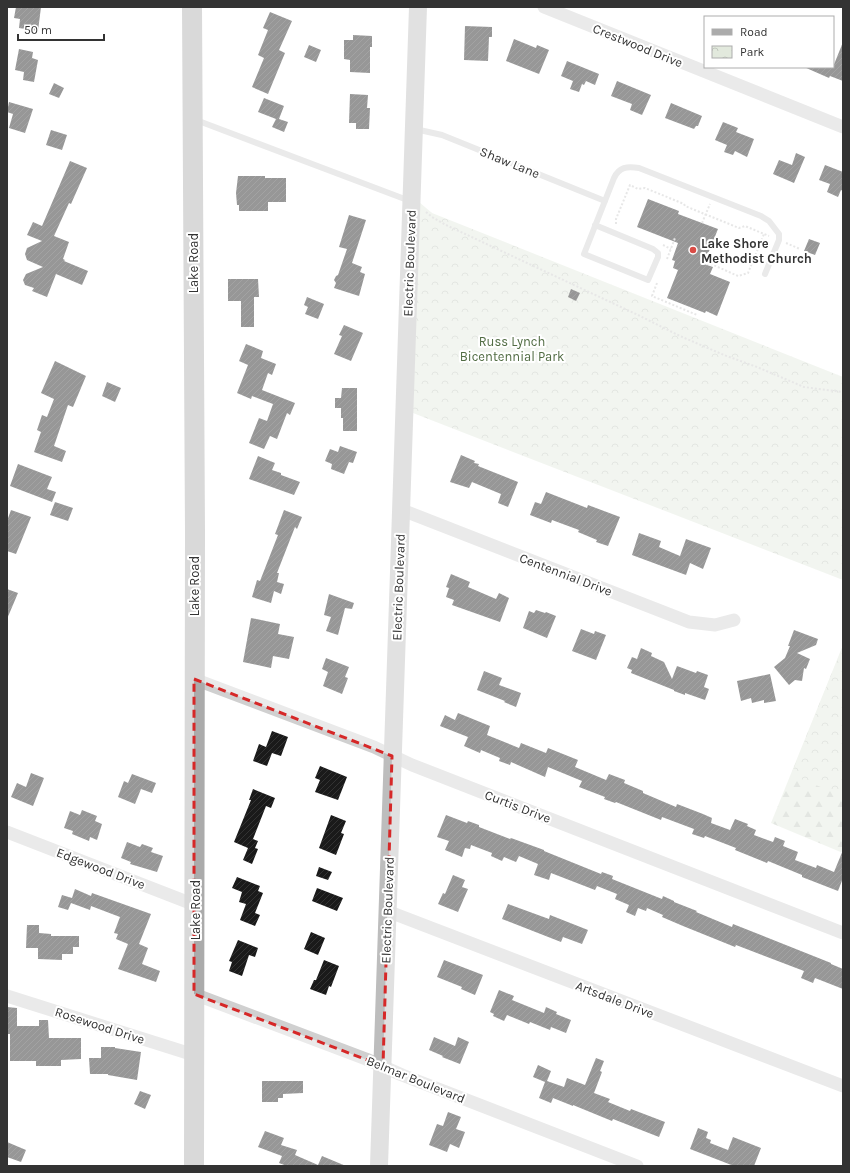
<svg xmlns="http://www.w3.org/2000/svg" width="850" height="1173" font-family="Karla,sans-serif">
<style>
.forest{fill:url(#forest-firs)}
.park{fill:url(#park-crowns)}
.building{fill:url(#building-hatch)}
.lines{fill:none;stroke-linecap:round;stroke-linejoin:round}
.path{stroke:#cacaca;stroke-width:2;stroke-dasharray:2 2;stroke-linecap:butt}
.lane{stroke:#d0d0d0;stroke-width:6}
.street{stroke:#d0d0d0;stroke-width:13}
.secondary{stroke:#bdbdbd;stroke-width:18}
.primary{stroke:#ababab;stroke-width:20}
.marked{fill:none;stroke:#d62828;stroke-width:3;stroke-dasharray:8 5;stroke-linejoin:round}
.poi-dot{fill:#d94c46;stroke:#fff;stroke-width:1.5}
.labels{text-anchor:middle;stroke-width:4;stroke-linejoin:round;paint-order:stroke}
.street-label{font-size:13px;fill:#333;stroke:#fff}
.poi-label{font-size:13px;font-weight:bold;fill:#333;stroke:#fff;text-anchor:start}
.park-label{font-size:13px;fill:#516c43;stroke:#fff}
</style>
<defs>
<pattern id="forest-firs" width="22" height="20" patternUnits="userSpaceOnUse"><rect width="22" height="20" fill="#e2e9dd"/><path d="M5 1l3.5 6h-7zM16 11l3.5 6h-7z" fill="#c2c8be"/></pattern>
<pattern id="park-crowns" width="20" height="18" patternUnits="userSpaceOnUse"><rect width="20" height="18" fill="#e2e9dd"/><path d="M2 6a3 3 0 1 1 6 0M12 15a3 3 0 1 1 6 0" fill="none" stroke="#c2c8be"/></pattern>
<pattern id="building-hatch" width="6" height="6" patternUnits="userSpaceOnUse"><rect width="6" height="6" fill="#1a1a1a"/><path d="M-1 1l2-2M0 6l6-6M5 7l2-2" fill="none" stroke="#333"/></pattern>
</defs>
<rect width="100%" height="100%" fill="#fff"/>
<path class="forest" d="M843 645V853L771 823Z"/>
<path class="park" d="M419 202 432 213 843 377V580L413 413Z
M843 646V796L791 775Z"/>
<path class="building" d="M16 7H41L38 31 19 28 20 19 14 18Z
M270 12 292 21 279 50 285 53 268 94 252 87 264 58 258 55 268 30 263 28Z
M465 26 492 27V37H489L488 61 464 60Z
M353 35 372 36V47H370V73L350 72V60L344 59V40H353Z
M514 39 536 48 537 45 549 50 539 74 506 61Z
M843 42V81L830 76 829 78 804 67H833Z
M309 45 321 50 316 62 304 57Z
M19 49 33 52 32 58 38 60 34 82 23 80 24 72 15 70Z
M567 61 599 74 595 85 586 81 584 85 582 84 579 92 570 89 573 81 561 76Z
M617 81 651 95 642 115 630 110 632 104 611 96Z
M54 83 64 88 59 98 49 94Z
M350 94 368 95 367 108H370L369 129H356V123H349Z
M264 98 284 106 279 119 288 122 284 132 272 127 276 119 258 112Z
M9 102 33 109 25 133 9 128 13 114 7 112Z
M671 103 702 116 698 126H696L694 129 665 118Z
M723 122 738 128 736 132 754 139 747 157 735 151 733 155 724 152 727 145 715 140Z
M51 130 67 135 62 150 46 145Z
M796 153 805 157 794 183 773 174 779 160 792 165Z
M70 161 87 168 71 204 69 203 54 236 69 242 63 259 65 260 64 261 88 271 82 285 56 274 47 297 32 291 34 288 25 285 23 280 26 274 43 267 27 260 25 254 27 248 42 241 27 235 33 222 42 226Z
M825 165 843 172V191L841 190 838 197 827 192 830 184 819 180Z
M238 176H265V178H286V202H268V211H239V205H237L236 193Z
M648 199 679 211 678 214 718 229 704 264 713 267 710 274 730 282 717 316 706 311 705 313 667 298 678 270 673 268 675 261 672 260 678 243 637 227Z
M349 215 366 220 352 263 362 267 360 272 365 274 359 296 334 288 336 283 334 280 336 276 338 275 347 249 339 247Z
M809 239 820 243 815 255 804 251Z
M228 279H258L259 297H254V327H241V301H228Z
M571 289 580 293 576 301 568 297Z
M307 297 324 304 318 319 305 314 308 307 304 305Z
M344 325 363 333 351 361 334 354 342 336 339 335Z
M246 344 263 351 261 358 276 364 272 375 268 373 262 390 295 403 290 415 287 413 277 439 270 436 264 449 249 443 259 418 267 421 273 404 252 396 251 399 237 393 248 365 239 361Z
M55 361 86 376 73 407 68 405 54 446 66 451 62 462 34 452 41 432 37 430 42 415 47 417 54 399 41 393Z
M107 382 121 388 115 402 102 396Z
M342 388H357V431H343V418H341V408H335V398H341Z
M340 446 357 452 353 463 349 462 344 474 331 469 332 464 325 461 330 449 338 452Z
M461 455 475 461 474 463 479 464 478 466 518 482 508 507 498 503 501 494 472 482 469 488 450 482Z
M258 456 275 463 272 470 281 473V475L300 482 294 495 249 479Z
M18 464 52 477 47 489 56 492 52 502 10 486Z
M546 492 587 508 588 505 620 517 608 546 596 542 597 540 578 532 579 530 552 520 551 523 530 515 535 502 541 504Z
M55 502 73 508 68 521 50 515Z
M11 510 31 517 16 554 7 551V521Z
M284 510 302 517 297 529 295 527 277 573H279L277 582 284 584 281 594 274 591 271 603 252 597 257 580 260 581 278 535 275 534Z
M639 533 661 541 659 547 680 556 686 539 711 548 703 569 690 563 686 575 632 555Z
M451 574 470 582 468 587 496 599 499 593 509 598 500 622 452 605 454 600 446 597 449 588 446 587Z
M7 589 18 593 7 619Z
M329 594 354 603 352 609 345 608 338 635 326 631 331 617 324 615Z
M536 610 545 613 546 612 556 616 547 638 523 628 529 611 534 613Z
M251 618 280 624 278 634 294 637 289 659 273 656 271 668 243 662Z
M581 629 594 634 595 631 606 635 596 660 572 651Z
M794 630 818 639 816 645 797 653 810 659 806 669 804 668 802 681 795 680 789 685 774 667 785 658 790 646H788Z
M641 648 652 653 651 656 664 662 672 679 677 666 696 673 697 671 708 675 704 687 709 689 705 700 685 693V695L674 691V690L631 673 632 670 627 668 632 657 637 659Z
M326 658 349 667 345 677 348 678 342 694 323 686 328 672 322 669Z
M484 671 502 678 499 685 521 693 516 707 504 702 505 701 477 690Z
M770 674 776 701 764 703V700L752 703 751 698 741 701 737 681Z
M458 713 490 726 487 735 519 748 521 743 546 753 548 748 578 760 575 767 606 780 609 774 625 780 624 783 643 791V793L676 807 677 804 703 814 712 818 711 823 730 830 735 819 748 824 747 826 756 830 754 835 773 842 775 837 785 841 783 846 798 852 795 860 816 868 817 865 834 872 843 850V878L838 891 802 877V875L768 861 767 863 735 850 736 848 705 836 704 838 692 834 694 829 662 817 661 820 616 802 615 803 604 799 605 797 579 787 582 781 548 767 545 777 511 762 510 765 499 761 500 758 481 750 480 753 464 746 468 737 440 726 445 715 455 720Z
M272 731 288 737 281 756 272 753 267 766 253 761 259 744 266 747Z
M320 766 347 777 338 800 315 792 320 780 315 778Z
M31 773 44 778 33 806 11 797 17 783 26 787Z
M132 774 156 783 152 793 141 789 135 804 118 797 124 781 128 783Z
M253 789 275 798 271 808 266 806 253 839 258 841 255 848 258 849 252 864 243 860 248 848 234 842 251 800H249Z
M82 810 97 816 95 821 102 824 97 840 90 837 89 841 72 834 73 831 64 828 70 811 80 815Z
M331 815 346 821 341 833 344 834 336 855 319 848Z
M446 815 467 823 468 821 479 825V827L510 839 511 838 544 850V851L601 874 602 872 613 876 612 879 662 899 663 896 674 901V902L697 911 696 912 732 927 733 924 831 963V964L843 969V989L815 978 813 983 801 978 804 971 736 945 735 947 683 926 662 917 663 915 647 908 646 911 638 908 635 916 626 912 629 905 615 899 617 894 597 886 595 890 551 873 549 880 534 875 538 864 519 856 516 862 504 857 502 861 491 856 492 853 471 845 470 849 465 848 462 857 445 850 449 841 437 837Z
M127 842 140 847 142 844 153 848 151 852 163 856 157 872 130 864 131 862 121 858Z
M319 867 332 872 328 880 316 876Z
M453 875 465 880 462 887 468 889 458 912 438 904 443 893 445 894Z
M237 877 260 886 258 891 263 893 255 913 260 915 255 926 240 920 246 904 239 902 242 892 232 888Z
M317 888 343 898 337 911 312 901Z
M75 889 91 896 92 893 151 914 139 944 148 948 142 964 160 971 156 982 118 969 128 944 116 939 118 934 114 933 120 917 91 906 90 910 71 903 68 910 58 907 62 895 72 898Z
M508 904 549 919 550 915 588 930 582 944 563 937 561 942 502 919Z
M27 925H39V933L51 934V936H79V947H73V954H62V960L38 959V948H26Z
M311 932 325 938 318 955 304 949Z
M238 940 258 948 255 957 249 955 242 976 229 971 232 962 229 961Z
M324 960 339 966 331 987 329 986 326 995 310 989 314 980H316Z
M444 960 483 975 475 995 461 989 462 987 437 977Z
M499 990 514 996 512 1000 544 1013 546 1007 557 1012 556 1014 571 1020 566 1033 551 1027 550 1030 530 1022 529 1024 507 1015 504 1021 493 1016 494 1014 490 1012Z
M7 1007 17 1008V1026H39V1020H48L49 1038H81V1059L61 1060V1066H36V1061H10V1034H7Z
M434 1037 455 1046 458 1037 469 1042 460 1064 442 1057 443 1056 429 1050Z
M101 1047H115V1048L141 1052 137 1080 108 1075V1074H90L89 1058H101Z
M596 1058 604 1061 600 1071 602 1072 594 1093 610 1099 608 1102 630 1111 631 1109 665 1122 659 1137 613 1119 612 1121 573 1105V1106L553 1098 551 1103 539 1098 545 1082 533 1077 538 1065 551 1071 547 1081 564 1087 567 1078 585 1085Z
M262 1081H303V1093L283 1094V1098H278V1102H262Z
M140 1091 151 1095 145 1109 134 1104Z
M448 1112 461 1117 456 1129 465 1132 459 1148 450 1144 447 1152 429 1145 437 1124 443 1126Z
M698 1128 708 1132 706 1138 711 1140 710 1143 728 1150 733 1137 761 1148 754 1166H734L690 1149Z
M265 1131 284 1138 281 1145 297 1150 295 1155 318 1165 322 1156 346 1166H287L279 1163 282 1156 258 1147Z
M7 1142 26 1150 21 1162 7 1157Z"/>
<g class="lines">
<path class="path" d="M426 212 432 217 446 225 638 315 680 336 724 355 757 367 804 387 843 392
M702 223 710 204
M616 224V219L630 185 638 189 645 188 684 204 685 206 739 228 745 226 769 236
M786 243 800 249
M663 245 671 249
M667 259 675 238
M708 265 709 263 738 276 748 273 764 234
M657 283 652 296 697 315"/>
<path class="lane" d="M196 120 410 201
M415 129 442 135 605 201
M595 225 653 249 658 253V257L648 280 584 254 614 178C619 167 627 166 639 168L761 216 769 221 779 234V240L765 274"/>
<path class="street" d="M544 7 843 127
M402 510 689 622 715 625 734 620
M194 679 374 747 412 765 843 933
M7 832 195 905
M387 911 843 1086
M194 994 366 1059 402 1075 637 1166
M7 996 194 1055"/>
<path class="secondary" d="M379 1166 418 7"/>
<path class="primary" d="M192 7 195 533 194 1166"/>
</g>
<path d="M0 0H850V1173H0ZM194 679 392 756 383 1066 194 994Z" fill="#fff" fill-opacity=".55" fill-rule="evenodd"/>
<path class="marked" d="M194 679 392 756 383 1066 194 994Z"/>
<circle class="poi-dot" cx="693" cy="250" r="4"/>
<g class="labels">
<g class="street-label">
<text transform="translate(638 45) rotate(22)" y="5">Crestwood Drive</text>
<text transform="translate(510 162) rotate(22)" y="5">Shaw Lane</text>
<text transform="translate(193 263) rotate(-90)" y="5">Lake Road</text>
<text transform="translate(409 263) rotate(-88)" y="5">Electric Boulevard</text>
<text transform="translate(566 574) rotate(21)" y="5">Centennial Drive</text>
<text transform="translate(194 586) rotate(-90)" y="5">Lake Road</text>
<text transform="translate(398 587) rotate(-88)" y="5">Electric Boulevard</text>
<text transform="translate(518 806) rotate(21)" y="5">Curtis Drive</text>
<text transform="translate(101 868) rotate(21)" y="5">Edgewood Drive</text>
<text transform="translate(195 910) rotate(-90)" y="5">Lake Road</text>
<text transform="translate(387 910) rotate(-88)" y="5">Electric Boulevard</text>
<text transform="translate(615 999) rotate(21)" y="5">Artsdale Drive</text>
<text transform="translate(100 1025) rotate(18)" y="5">Rosewood Drive</text>
<text transform="translate(416 1079) rotate(22)" y="5">Belmar Boulevard</text>
</g>
<g class="poi-label">
<text x="701" y="248">Lake Shore<tspan x="701" dy="15">Methodist Church</tspan></text>
</g>
<g class="park-label">
<text x="512" y="346">Russ Lynch<tspan x="512" dy="15">Bicentennial Park</tspan></text>
</g>
</g>
<rect width="850" height="1173" fill="none" stroke="#333333" stroke-width="16"/>
<rect x="704" y="16" width="130" height="52" fill="#ffffff" stroke="#adadad"/>
<rect x="712" y="29" width="20" height="6" fill="#ababab" stroke="#adadad"/>
<text x="740" y="36" font-size="12" fill="#333333">Road</text>
<rect x="712" y="46" width="20" height="12" fill="url(#park-crowns)" stroke="#adadad"/>
<text x="740" y="56" font-size="12" fill="#333333">Park</text>
<path d="M18 34v6h86v-6" fill="none" stroke="#333333" stroke-width="2"/>
<text x="24" y="34" font-size="12" fill="#333333" stroke="#ffffff" stroke-width="3" paint-order="stroke">50 m</text>
</svg>
